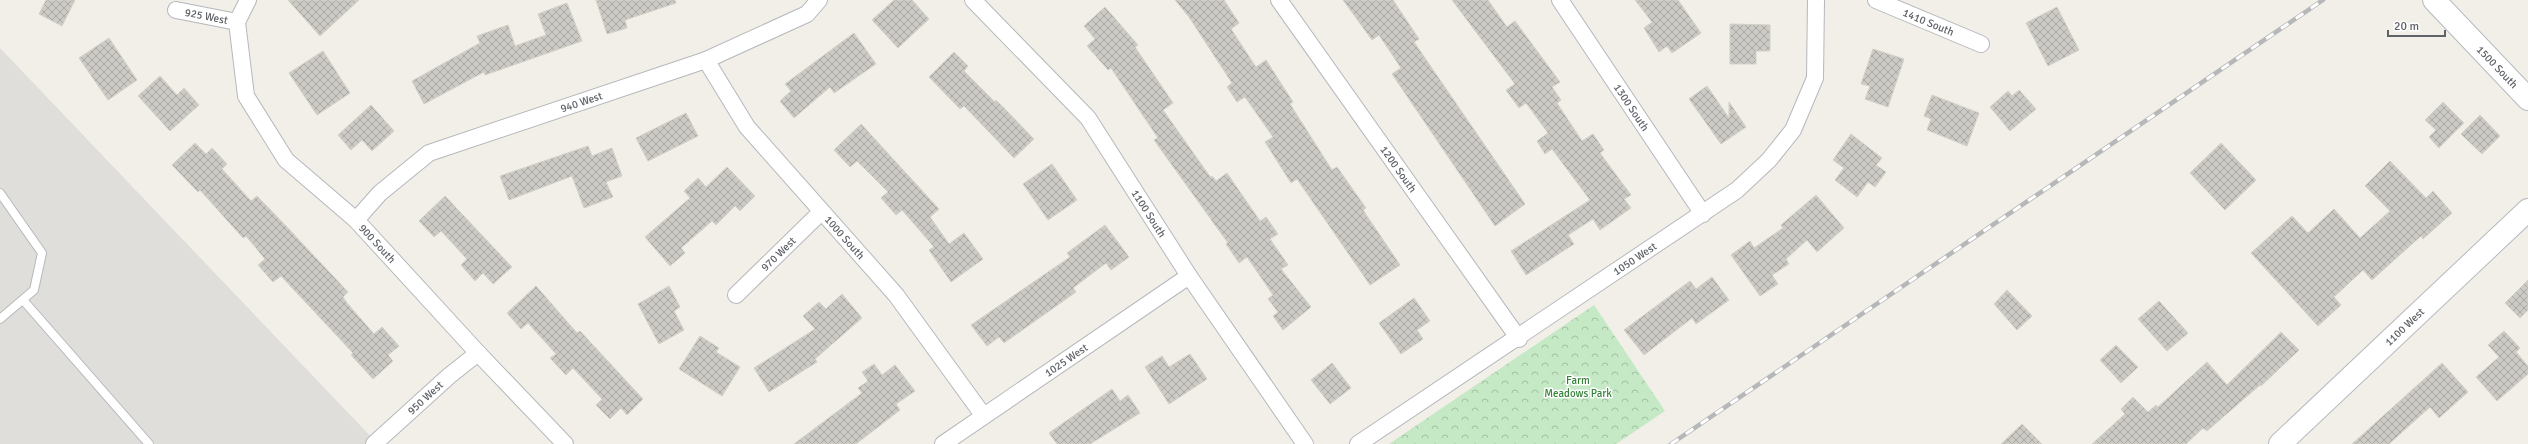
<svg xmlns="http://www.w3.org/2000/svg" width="2528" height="444" font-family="Signika,sans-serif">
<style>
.industrial{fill:#e0deda}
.park{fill:url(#park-crowns)}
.building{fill:url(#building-cross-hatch);stroke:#d6d1c6}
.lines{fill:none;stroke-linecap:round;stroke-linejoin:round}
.lane-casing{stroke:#b5b8bc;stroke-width:10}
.street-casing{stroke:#b5b8bc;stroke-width:18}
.secondary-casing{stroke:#b6babf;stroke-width:24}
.lane{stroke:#fff;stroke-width:8}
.street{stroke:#fff;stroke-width:16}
.secondary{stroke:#fff;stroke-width:22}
.rail-casing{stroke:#b6b7b8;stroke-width:4.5}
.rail{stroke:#fff;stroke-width:3;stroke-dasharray:9;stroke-linecap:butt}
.labels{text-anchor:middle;stroke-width:3;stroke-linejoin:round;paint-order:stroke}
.street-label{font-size:11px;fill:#5f6368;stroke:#fff}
.park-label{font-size:11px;fill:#348238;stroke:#fff}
</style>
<defs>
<pattern id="park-crowns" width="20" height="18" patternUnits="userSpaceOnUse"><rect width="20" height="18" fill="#c5e8c5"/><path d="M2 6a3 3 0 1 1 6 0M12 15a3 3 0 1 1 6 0" fill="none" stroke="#a3c0a4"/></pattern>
<pattern id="building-cross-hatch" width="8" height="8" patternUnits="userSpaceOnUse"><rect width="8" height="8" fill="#cccac5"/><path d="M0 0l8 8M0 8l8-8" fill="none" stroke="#a9a8a4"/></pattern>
</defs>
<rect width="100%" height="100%" fill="#f1efe8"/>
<path class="industrial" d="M0 48 356 421 378 444H0Z"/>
<path class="park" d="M1594 305 1665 411 1616 444H1389Z"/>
<path class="building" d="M46 0H75L62 26 39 14Z
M288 0H359L320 36Z
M596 0H675L676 3 625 20 627 28 607 34Z
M894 0H912L929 19 898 48 872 20Z
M1175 0H1224L1239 23 1231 29 1256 67 1266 60 1293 102 1290 104 1332 170 1337 167 1366 208 1363 210 1400 265 1370 285 1297 179 1291 183 1265 142 1273 137 1245 97 1237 102 1227 87 1232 83 1189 17Z
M1343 0H1393L1419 39 1414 42 1525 204 1495 226 1392 74 1401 68 1379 35 1372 40Z
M1452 0H1488L1507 27 1515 21 1560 82 1552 87 1561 100 1557 103 1582 141 1593 134 1604 150 1600 153 1631 195 1624 199 1631 208 1600 230 1593 219 1568 235 1574 244 1526 275 1511 251 1590 200 1552 149 1545 154 1537 141 1548 133 1526 103 1519 108 1506 90 1515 84Z
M1635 0H1678L1701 33 1672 53 1667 46 1659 52 1644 28 1652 22Z
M567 3 582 41 485 75 484 72 424 104 412 81 480 43 477 36 508 25 515 46 546 35 538 14Z
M1105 7 1138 45 1135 47 1173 103 1163 110 1211 178 1212 176 1216 181 1227 173 1260 221 1266 217 1278 234 1270 239 1288 265 1281 269 1311 307 1283 330 1273 316 1278 312 1268 299 1273 295 1247 257 1239 263 1226 244 1228 243 1154 140 1158 138 1111 68 1108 70 1087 46 1095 39 1084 26Z
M2057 7 2079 50 2048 66 2026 23Z
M1730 24 1770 25V51H1756V64H1730Z
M854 33 876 64 834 93 830 87 794 118 780 101 791 91 785 84Z
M109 38 137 80 108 100 79 58Z
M1873 49 1904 59 1888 107 1865 99 1870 86 1861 84Z
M323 51 350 93 317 115 289 73Z
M954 52 968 66 964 71 995 102 996 100 1034 139 1014 158 964 106 960 109 929 77Z
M160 76 177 95 184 88 199 105 170 131 138 96Z
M1707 86 1729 118V102L1746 127 1721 144 1689 99Z
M2019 90 2036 109 2010 131 1990 107 2008 91 2012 96Z
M1932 95 1979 113 1967 146 1927 130 1931 119 1924 116Z
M2443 102 2464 123 2439 148 2429 137 2436 130 2425 120Z
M371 105 394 131 372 151 362 140 351 150 338 135Z
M686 113 698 136 648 161 636 138Z
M2480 115 2500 136 2482 154 2461 134Z
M861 124 939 209 930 217 949 244 964 233 983 259 951 282 929 250 934 247 902 210 896 215 881 198 888 192 857 161 850 167 834 150Z
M1851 134 1882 158 1876 165 1886 172 1875 187 1868 182 1857 197 1835 180 1844 168 1833 160Z
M195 143 206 154 212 148 227 164 222 169 251 201 257 196 286 226 348 292 343 297 347 303 374 334 382 327 399 346 388 355 393 361 373 379 351 355 353 353 281 276 273 282 258 265 265 259 246 236 243 238 200 190 198 192 172 165Z
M2221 143 2256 180 2225 210 2190 173Z
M588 146 592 156 612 148 622 176 606 182 613 197 584 208 572 176 509 200 500 176Z
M2390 161 2426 198 2433 191 2452 213 2423 239 2421 236 2372 280 2363 270 2334 297 2341 305 2318 326 2251 253 2292 216 2308 233 2334 209 2360 238 2390 211 2365 186Z
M1052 164 1077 200 1048 220 1023 184Z
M727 167 755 196 740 211 735 206 716 225 712 221 681 248 685 253 670 266 645 237 690 198 684 191 698 178 706 187Z
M1816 195 1844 228 1817 252 1807 240 1786 259 1789 264 1772 275 1778 284 1760 296 1731 255 1750 241 1754 248 1783 228 1781 225Z
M445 196 512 267 493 284 483 273 475 281 461 265 467 259 441 231 434 237 419 221Z
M1105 225 1129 257 1111 270 1106 263 1073 288 1076 292 1004 343 999 337 987 346 971 325 1070 257 1067 253Z
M1712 277 1729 300 1696 324 1692 318 1644 355 1624 330 1690 281 1696 289Z
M2528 280V310L2520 318 2505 303Z
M536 286 577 333 580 331 643 399 627 415 621 408 610 419 596 405 602 399 573 368 566 375 550 358 556 354 528 323 521 329 507 313Z
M669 286 680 307 674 311 684 330 659 344 638 304Z
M2007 290 2032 316 2017 330 1994 304Z
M842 294 862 318 815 359 817 362 769 392 754 368 815 329 803 316 819 302 826 309Z
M1414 298 1430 321 1417 330 1423 339 1401 354 1379 323Z
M2159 301 2188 333 2167 351 2138 319Z
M2504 331 2520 348 2516 352 2528 366V374L2497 401 2476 377 2499 357 2488 345Z
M2281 332 2299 350 2261 386 2260 385 2207 431 2203 428 2186 444H2092L2125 414 2121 409 2133 397 2148 412 2156 405 2158 407 2207 362 2227 385Z
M700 336 719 348 716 352 740 367 722 396 679 369Z
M2116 345 2138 367 2121 383 2100 360Z
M1190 354 1207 379 1169 404 1145 367 1162 356 1169 367Z
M1332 363 1351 388 1330 404 1311 380Z
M2442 363 2468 392 2439 418 2430 407 2389 444H2352Z
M874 364 882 375 895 365 915 391 896 404 900 410 856 444H794L862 393 858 388 868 381 862 372Z
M1112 389 1120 401 1128 395 1140 413 1090 444H1057L1049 433Z
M2022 424 2042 444H2001Z"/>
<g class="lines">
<defs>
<path id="lane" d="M0 193 42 253 34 290 0 319
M23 300 149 444"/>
<g id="street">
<path id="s1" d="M973 0 1088 118 1189 276 1305 444"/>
<path id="s2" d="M1279 0 1519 339"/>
<path id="s3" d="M1560 0 1703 214"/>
<path id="s4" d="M1876 0 1981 44"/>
<path id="s5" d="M176 10 237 22"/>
<path id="s6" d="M237 22 246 96 286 160 356 220 478 353 565 444"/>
<path d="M237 22 248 0"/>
<path id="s7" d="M706 60 747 127 896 295 983 415"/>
<path id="s8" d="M356 220 380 193 429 153 706 60 807 14 819 0"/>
<path id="s9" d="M736 295 821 212"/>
<path id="s10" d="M374 444 449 376 478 353"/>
<path id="s11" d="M943 444 1189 276"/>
<path id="s12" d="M1358 444 1737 190 1769 160 1793 130 1815 78 1816 0"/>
</g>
<g id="secondary">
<path id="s13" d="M2434 0 2528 99"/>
<path id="s14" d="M2280 444 2528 210"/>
</g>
</defs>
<use href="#lane" class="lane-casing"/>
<use href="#street" class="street-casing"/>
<use href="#secondary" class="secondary-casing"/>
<use href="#lane" class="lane"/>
<use href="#street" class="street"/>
<use href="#secondary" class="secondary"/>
<defs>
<path id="rail" d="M1671 444 2323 0"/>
</defs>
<use href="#rail" class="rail-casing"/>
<use href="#rail" class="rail"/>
</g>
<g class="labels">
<g class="street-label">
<text dy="4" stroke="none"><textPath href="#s5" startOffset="31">925 West</textPath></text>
<text dy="4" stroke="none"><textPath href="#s4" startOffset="57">1410 South</textPath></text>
<text dy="4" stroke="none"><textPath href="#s13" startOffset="92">1500 South</textPath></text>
<text dy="4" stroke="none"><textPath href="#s8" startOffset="260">940 West</textPath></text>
<text dy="4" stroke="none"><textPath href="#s3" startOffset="129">1300 South</textPath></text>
<text dy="4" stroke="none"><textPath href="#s2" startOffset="207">1200 South</textPath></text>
<text dy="4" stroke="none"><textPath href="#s1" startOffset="278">1100 South</textPath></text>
<text dy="4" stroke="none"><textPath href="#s7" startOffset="226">1000 South</textPath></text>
<text dy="4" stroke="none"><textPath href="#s6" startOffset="274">900 South</textPath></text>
<text dy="4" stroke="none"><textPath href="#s9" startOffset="59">970 West</textPath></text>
<text dy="4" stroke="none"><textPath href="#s12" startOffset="333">1050 West</textPath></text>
<text dy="4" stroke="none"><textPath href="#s14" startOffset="171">1100 West</textPath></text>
<text dy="4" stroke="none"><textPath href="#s11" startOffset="149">1025 West</textPath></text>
<text dy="4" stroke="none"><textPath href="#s10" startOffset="69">950 West</textPath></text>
</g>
<g class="park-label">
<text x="1578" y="384">Farm<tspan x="1578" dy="13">Meadows Park</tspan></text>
</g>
</g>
<path d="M2388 30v6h57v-6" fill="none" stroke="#5f6368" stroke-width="2"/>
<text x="2394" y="30" font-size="12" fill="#5f6368" stroke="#ffffff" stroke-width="3" paint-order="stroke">20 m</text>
</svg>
